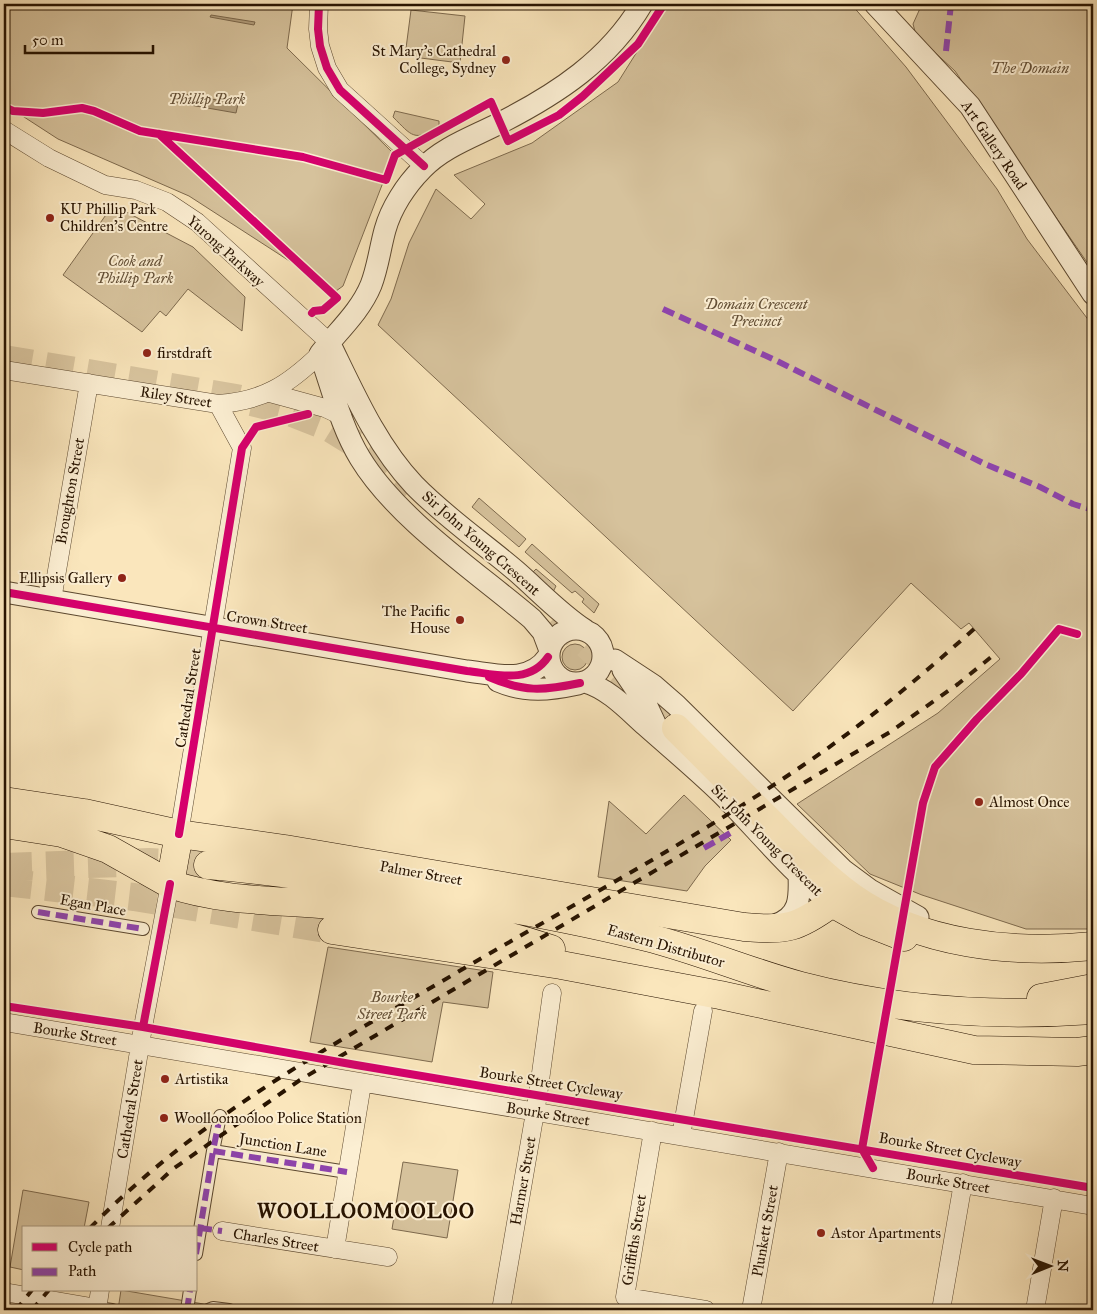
<svg xmlns="http://www.w3.org/2000/svg" width="1097" height="1314" font-family="'IM FELL Great Primer',serif">
<style>
.green{fill:#d6c29c;stroke:#7e6a4e}
.water{fill:#b29e7c;stroke:#7a664a}
.lines{fill:none;stroke-linecap:round;stroke-linejoin:round}
.motorway-tunnel{stroke:#dac6a0;stroke-width:28;stroke-dasharray:28 14;stroke-linecap:butt}
.pedestrian-casing{stroke:#5c482f;stroke-width:14}
.minor-casing{stroke:#5c482f;stroke-width:19}
.tertiary-casing{stroke:#5c482f;stroke-width:23}
.primary-casing{stroke:#271300;stroke-width:29}
.motorway-casing{stroke:#271300;stroke-width:29}
.pedestrian{stroke:#fcefd3;stroke-width:12}
.minor{stroke:#fcefd3;stroke-width:18}
.tertiary{stroke:#fcefd3;stroke-width:21}
.primary{stroke:#fae6bc;stroke-width:28}
.motorway{stroke:#fae6bc;stroke-width:28}
.rail{stroke:#271300;stroke-width:4;stroke-dasharray:9 9;stroke-linecap:butt}
.quiet{stroke:#8e44ad;stroke-width:6;stroke-dasharray:12 6;stroke-linecap:butt}
.cycleway-casing{stroke:#fcefd3;stroke-width:11}
.cycleway{stroke:#d6006c;stroke-width:8}
.poi-dot{fill:#8f2418;stroke:#fcefd3;stroke-width:2}
.labels{text-anchor:middle;stroke-width:4;stroke-linejoin:round;paint-order:stroke}
.poi-label{font-size:15px;fill:#271300;stroke:#fcefd3;text-anchor:start}
.park-label{font-size:15px;font-style:italic;fill:#645037;stroke:#fcefd3}
.street-label{font-size:15px;fill:#271300;stroke:#fcefd3}
.district-label{font-size:20px;font-weight:bold;letter-spacing:1px;fill:#271300;stroke:#fcefd3}
</style>
<rect width="100%" height="100%" fill="#fae6bc"/>
<filter id="stains"><feTurbulence type="fractalNoise" baseFrequency=".004" numOctaves="4"/><feColorMatrix values="0 0 0 0 .2 0 0 0 0 .09 0 0 0 0 .02 0 0 0 .5 -.17"/></filter>
<radialGradient id="worn" r=".72"><stop offset=".6" stop-color="#630" stop-opacity="0"/><stop offset="1" stop-color="#630" stop-opacity=".3"/></radialGradient>
<path class="green" d="M4 4H293L287 48 394 154 343 286 336 291 189 196 58 139 4 104Z
M667 4H851L906 67 997 189 1027 239 1093 326V929H1026L922 895 870 874 797 804 938 713 1000 659 969 623 961 629 911 583 793 711 378 325 391 299 409 243 436 189 471 219 485 204 454 175 532 143 618 82Z
M922 4H1093V271L955 71 916 35 913 24Z
M411 10 465 16 460 63 405 56Z
M395 111 439 121V127C414 142 412 136 393 117Z
M113 205 193 247 245 297 242 331 188 289 166 316 160 311 142 332 63 275Z
M479 498 526 539 519 547 472 507Z
M532 544 599 604 594 613 582 602 584 599 575 591 572 593 525 552Z
M536 569 556 586 551 596 532 573Z
M562 657a13 13 0 1 1 26 0a13 13 0 1 1-26 0Z
M684 795 731 840 705 866 687 891 598 877 609 801 646 834Z
M328 947 493 972 488 1008 443 1002 432 1062 310 1042Z
M403 1162 458 1170 447 1238 392 1229Z
M23 1190 89 1202 84 1228H24V1270L10 1267Z
M121 1290 239 1310H118Z"/>
<path class="water" d="M211 15 255 22 254 25 210 17Z
M175 92 238 104 236 113 173 102Z"/>
<g class="lines">
<path class="motorway-tunnel" d="M4 359 236 398 287 411 328 427 372 454 412 488
M556 616 676 728
M4 867 149 862 208 865
M4 882 134 897 332 930"/>
<defs>
<path id="pedestrian" d="M38 912 143 929
M220 1116 213 1151 347 1172
M196 1254 213 1151
M97 1308 112 1310
M187 1310 190 1290
M208 1310 213 1308 229 1310"/>
<path id="minor" d="M319 4 318 29 320 46 327 68 340 90 424 166
M4 130 49 158 105 185 136 190 167 202 197 222 329 342
M4 370 218 404C263 401 288 385 320 354
M270 393 325 408 342 416
M52 600 89 383
M179 834 242 448 218 404
M4 1022 1093 1206
M653 1131 625 1297 706 1310
M681 1136 703 1011
M110 1228 143 1027 170 884
M222 1231 388 1257
M335 1249 362 1084
M4 1292 97 1308
M97 1310 100 1290
M501 1310 538 1095 552 993
M751 1310 779 1152
M941 1310 963 1183
M1035 1310 1054 1198"/>
<path id="tertiary" d="M875 4 970 106 1093 294
M329 342C353 391 376 445 414 485 445 517 482 542 516 571 539 591 559 613 585 630
M4 592 467 671C495 674 529 685 548 657
M549 656a27 27 0 1 1 54 0a27 27 0 1 1-54 0Z
M549 648 543 632 532 619C477 572 397 519 360 458 341 427 332 388 320 354 337 332 360 312 371 285 378 267 380 248 385 230 391 208 406 185 422 169 443 147 473 137 500 123 557 94 609 60 642 4
M615 660 653 685 676 705 843 870 870 890 918 917
M623 670 646 704 660 734
M498 681C526 693 550 690 578 684
M585 682C609 689 628 710 646 726 673 750 701 773 726 798 761 834 792 873 832 903
M775 925C800 917 800 898 799 875"/>
<path id="primary" d="M4 801 84 813 179 834 285 849 744 927C786 931 798 928 832 903L866 922 904 937
M4 824 62 833 108 849 170 884 179 834"/>
<path id="motorway" d="M676 728C708 760 741 793 773 825 798 850 823 876 852 897 920 945 1013 954 1093 946
M208 865C279 871 349 882 419 893 495 905 571 918 646 937 698 950 749 972 801 986 897 1011 995 1017 1093 1010
M170 884C223 902 277 900 331 905 405 911 480 926 551 949
M332 930 561 965 720 995 974 1050 1077 1052 1093 1050
M1041 998 1093 988"/>
</defs>
<use href="#pedestrian" class="pedestrian-casing"/>
<use href="#minor" class="minor-casing"/>
<use href="#tertiary" class="tertiary-casing"/>
<use href="#primary" class="primary-casing"/>
<use href="#motorway" class="motorway-casing"/>
<use href="#pedestrian" class="pedestrian"/>
<use href="#minor" class="minor"/>
<use href="#tertiary" class="tertiary"/>
<use href="#primary" class="primary"/>
<use href="#motorway" class="motorway"/>
<path class="rail" d="M90 1228C197 1119 320 1052 451 976 568 907 689 843 802 766 863 725 919 678 974 629
M108 1228 173 1169 300 1080 890 732 958 684 996 653
M16 1310 32 1290
M32 1310 49 1290"/>
<path class="quiet" d="M946 51 951 4
M663 309 773 359 985 464 1040 487 1073 504 1093 510
M704 848 734 831
M38 912 143 929
M220 1116 213 1151 347 1172
M200 1228 222 1231
M196 1254 213 1151
M97 1308 112 1310
M187 1310 190 1290
M208 1310 213 1308 229 1310"/>
<defs>
<path id="cycleway" d="M319 4 318 29 320 46 327 68 340 90 424 166
M4 107 13 111 43 113 82 108 94 111 140 131 303 157 386 180 395 155 491 102 508 141 559 115 583 96 638 44 664 4
M159 134 337 298 323 310 314 311 312 313
M4 592 467 671C495 674 529 685 548 657
M489 677C524 692 542 691 580 683
M179 834 242 448 256 427 308 414
M4 1006 143 1027 356 1065 1093 1188
M143 1027 170 884
M873 1168 862 1149 923 803 935 767 977 719 1021 674 1059 629 1077 634"/>
</defs>
<use href="#cycleway" class="cycleway-casing"/>
<use href="#cycleway" class="cycleway"/>
</g>
<g class="poi-dot">
<circle cx="506" cy="60" r="5"/>
<circle cx="50" cy="218" r="5"/>
<circle cx="147" cy="353" r="5"/>
<circle cx="122" cy="578" r="5"/>
<circle cx="460" cy="620" r="5"/>
<circle cx="979" cy="802" r="5"/>
<circle cx="165" cy="1079" r="5"/>
<circle cx="164" cy="1118" r="5"/>
<circle cx="821" cy="1233" r="5"/>
</g>
<g class="labels">
<g class="poi-label">
<text x="496" y="56" text-anchor="end">St Mary's Cathedral<tspan x="496" dy="17">College, Sydney</tspan></text>
<text x="60" y="214">KU Phillip Park<tspan x="60" dy="17">Children’s Centre</tspan></text>
<text x="157" y="358">firstdraft</text>
<text x="112" y="583" text-anchor="end">Ellipsis Gallery</text>
<text x="450" y="616" text-anchor="end">The Pacific<tspan x="450" dy="17">House</tspan></text>
<text x="989" y="807">Almost Once</text>
<text x="175" y="1084">Artistika</text>
<text x="174" y="1123">Woolloomooloo Police Station</text>
<text x="831" y="1238">Astor Apartments</text>
</g>
<g class="park-label">
<text x="1030" y="73">The Domain</text>
<text x="207" y="104">Phillip Park</text>
<text x="135" y="266">Cook and<tspan x="135" dy="17">Phillip Park</tspan></text>
<text x="756" y="309">Domain Crescent<tspan x="756" dy="17">Precinct</tspan></text>
<text x="392" y="1002">Bourke<tspan x="392" dy="17">Street Park</tspan></text>
</g>
<g class="street-label">
<text transform="translate(994 145) rotate(56)" y="5">Art Gallery Road</text>
<text transform="translate(226 251) rotate(42)" y="5">Yurong Parkway</text>
<text transform="translate(176 397) rotate(9)" y="5">Riley Street</text>
<text transform="translate(70 491) rotate(-80)" y="5">Broughton Street</text>
<text transform="translate(481 543) rotate(41)" y="5">Sir John Young Crescent</text>
<text transform="translate(267 622) rotate(9)" y="5">Crown Street</text>
<text transform="translate(188 698) rotate(-81)" y="5">Cathedral Street</text>
<text transform="translate(767 840) rotate(45)" y="5">Sir John Young Crescent</text>
<text transform="translate(421 873) rotate(10)" y="5">Palmer Street</text>
<text transform="translate(93 905) rotate(10)" y="5">Egan Place</text>
<text transform="translate(666 946) rotate(16)" y="5">Eastern Distributor</text>
<text transform="translate(75 1034) rotate(9)" y="5">Bourke Street</text>
<text transform="translate(551 1083) rotate(9)" y="5">Bourke Street Cycleway</text>
<text transform="translate(130 1109) rotate(-81)" y="5">Cathedral Street</text>
<text transform="translate(548 1114) rotate(9)" y="5">Bourke Street</text>
<text transform="translate(283 1145) rotate(9)" y="5">Junction Lane</text>
<text transform="translate(950 1150) rotate(10)" y="5">Bourke Street Cycleway</text>
<text transform="translate(523 1181) rotate(-80)" y="5">Harmer Street</text>
<text transform="translate(948 1181) rotate(10)" y="5">Bourke Street</text>
<text transform="translate(765 1231) rotate(-80)" y="5">Plunkett Street</text>
<text transform="translate(276 1240) rotate(9)" y="5">Charles Street</text>
<text transform="translate(634 1240) rotate(-81)" y="5">Griffiths Street</text>
</g>
<g class="district-label">
<text x="366" y="1218">WOOLLOOMOOLOO</text>
</g>
</g>
<rect width="1097" height="1314" fill="none" stroke="#fae6bc" stroke-width="20"/>
<rect x="5" y="5" width="1087" height="1304" fill="none" stroke="#271300" stroke-width="2.5"/>
<rect x="10" y="10" width="1077" height="1294" fill="none" stroke="#271300"/>
<rect x="22" y="1226" width="175" height="65" fill="#fcefd3" stroke="#a7977f"/>
<rect x="32" y="1243" width="25" height="8" fill="#d6006c" stroke="#a7977f"/>
<text x="68" y="1252" font-size="15" fill="#271300">Cycle path</text>
<rect x="32" y="1268" width="25" height="8" fill="#8e44ad" stroke="#a7977f"/>
<text x="68" y="1276" font-size="15" fill="#271300">Path</text>
<g transform="translate(1050 1266) rotate(89)" stroke="#fcefd3" stroke-width="4" paint-order="stroke">
<path d="M0-4L9 19L0 12L-9 19Z" fill="#271300"/>
<text y="-8" font-size="14" font-weight="bold" text-anchor="middle" fill="#271300">N</text>
</g>
<path d="M25 45v8h128v-8" fill="none" stroke="#271300" stroke-width="2.5"/>
<text x="32" y="45" font-size="15" fill="#271300" stroke="#fcefd3" stroke-width="4" paint-order="stroke">50 m</text>
<rect width="100%" height="100%" filter="url(#stains)"/>
<rect width="100%" height="100%" fill="url(#worn)"/>
</svg>
